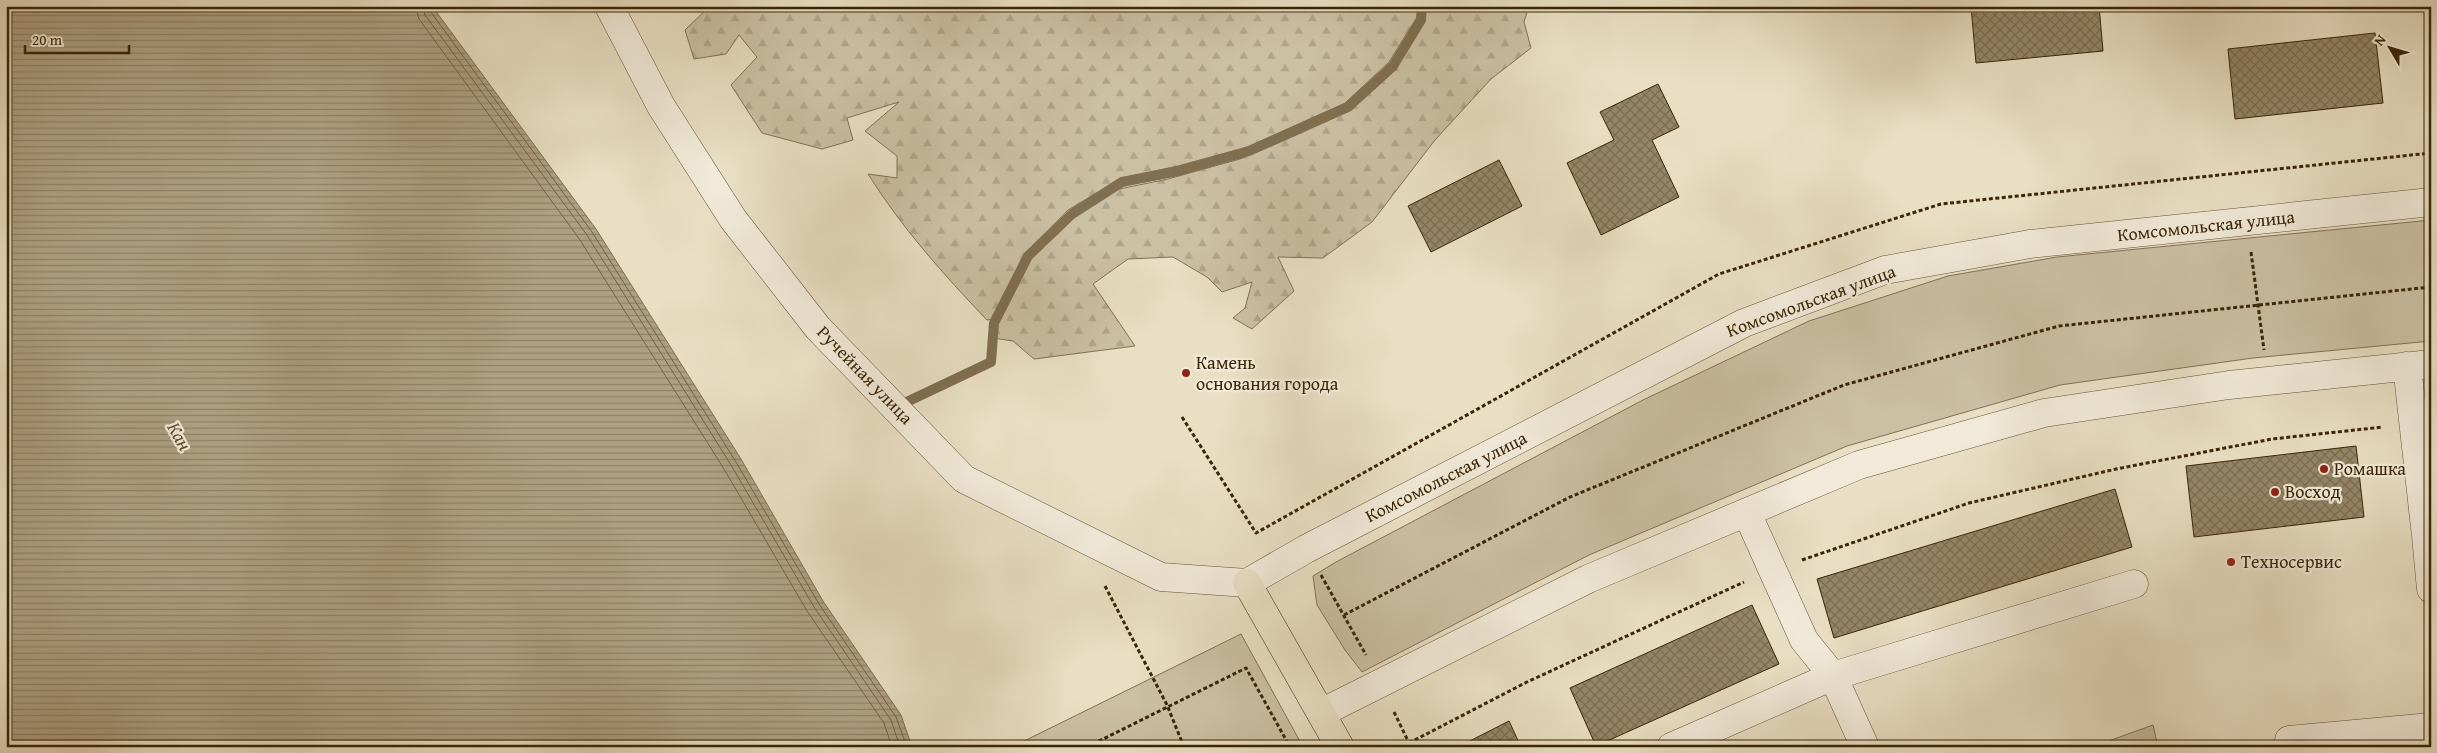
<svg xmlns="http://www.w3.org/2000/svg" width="2437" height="753" font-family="'Gentium Book Plus',serif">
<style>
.forest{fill:url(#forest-firs);stroke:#827254}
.park{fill:#cbbfa4;stroke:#827254}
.water{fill:url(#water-rules);stroke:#806f51}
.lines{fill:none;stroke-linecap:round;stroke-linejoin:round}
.shore{stroke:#746244;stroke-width:1}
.stream{stroke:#806f51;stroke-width:10}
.building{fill:url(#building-cross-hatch);stroke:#3a2505}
.minor-casing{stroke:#665435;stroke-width:29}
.major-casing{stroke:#3a2505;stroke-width:29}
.path{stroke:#3a2505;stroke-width:3;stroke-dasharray:4 2.5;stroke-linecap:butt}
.minor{stroke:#f1ead9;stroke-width:28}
.major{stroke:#e9dfc4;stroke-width:28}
.poi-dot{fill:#8f2418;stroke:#f1ead9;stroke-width:2}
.labels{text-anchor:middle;stroke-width:4.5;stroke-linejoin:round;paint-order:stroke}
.street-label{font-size:18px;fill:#3a2505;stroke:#f1ead9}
.poi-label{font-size:18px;fill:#3a2505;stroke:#f1ead9;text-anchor:start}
.water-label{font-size:19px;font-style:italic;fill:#5d4a2b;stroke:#f1ead9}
</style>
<defs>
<pattern id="forest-firs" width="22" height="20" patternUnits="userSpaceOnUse" patternTransform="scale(1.25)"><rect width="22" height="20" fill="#cbbfa4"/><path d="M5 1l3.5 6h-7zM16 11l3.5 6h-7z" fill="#afa48c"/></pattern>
<pattern id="water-rules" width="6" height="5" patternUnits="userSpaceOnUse" patternTransform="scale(1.25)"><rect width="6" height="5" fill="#aea083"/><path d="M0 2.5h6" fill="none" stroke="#8f8269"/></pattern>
<pattern id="building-cross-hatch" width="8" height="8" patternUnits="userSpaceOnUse" patternTransform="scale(1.25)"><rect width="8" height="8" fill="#958668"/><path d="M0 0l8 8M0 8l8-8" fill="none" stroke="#7b6d54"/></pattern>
</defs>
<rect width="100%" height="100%" fill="#e9dfc4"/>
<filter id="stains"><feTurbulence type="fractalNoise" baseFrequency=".004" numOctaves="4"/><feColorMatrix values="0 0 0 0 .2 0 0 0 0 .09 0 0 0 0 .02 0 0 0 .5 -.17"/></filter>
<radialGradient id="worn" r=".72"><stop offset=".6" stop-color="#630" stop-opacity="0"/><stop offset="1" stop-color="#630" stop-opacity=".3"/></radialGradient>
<path class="forest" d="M710 6H1418L1417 17 1389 62 1345 103 1248 147 1178 166 1120 179 1068 210 1026 253 1023 260 1064 221 1114 190 1168 179 1240 159 1340 114 1386 73 1417 25 1419 6H1529L1524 22 1531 48 1491 79 1435 140 1372 222 1323 258 1278 257 1294 291 1252 329 1233 318 1245 308 1252 282 1222 292 1207 277 1173 257 1128 259 1093 284 1135 346 1034 359 1013 341 999 339 989 327 993 319 987 320C943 274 902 228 868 174L897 178V156L865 131 899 102 847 118 853 140 822 149 762 133 731 85 757 57 739 35 726 54 694 59 685 30Z"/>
<path class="park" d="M2431 220V341L2253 358 2060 385 1847 446 1589 555 1362 672 1345 650 1317 605 1313 576 1336 562 1643 400 1809 321 1948 276 2057 257Z
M1241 634 1303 747H1012Z
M2153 725 2158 747H2092Z"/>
<path class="water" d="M6 6H432L596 229 741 459 823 601 901 715 912 747H6Z"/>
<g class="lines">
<path class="shore" d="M415 6 419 19 580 240 724 469 807 611 884 723 892 747
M423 6 425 15 587 235 731 465 814 607 891 720 900 747
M429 6 430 11 592 232 736 462 819 604 896 717 907 747"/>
<path class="stream" d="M896 407 991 362 994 323 1028 256 1072 214 1122 182 1178 171 1249 151 1348 107 1393 66 1421 20 1422 6"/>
</g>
<path class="building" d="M1971 6H2099L2103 51 1976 63Z
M2375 33 2383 103 2235 119 2228 49Z
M1658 84 1679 127 1652 140 1679 197 1601 235 1567 163 1614 140 1600 112Z
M1499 160 1522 206 1431 252 1408 206Z
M2356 446 2364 517 2194 537 2186 466Z
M2115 489 2132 547 1834 638 1817 579Z
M1752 605 1779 664 1596 746 1570 688Z
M1509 721 1521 747H1458Z"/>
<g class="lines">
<defs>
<path id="minor" d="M609 6 661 106 733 219 818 328 964 479 1161 577 1247 583 1306 549 1744 323 1885 270 2030 244 2431 202
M2407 366 2426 536H2431
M1747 513 1804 640 1833 676 1865 747
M2426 536 2431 589
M1321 713 1588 579 1859 465 2044 413 2229 385 2431 364
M1671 747 1833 676 2134 584
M2290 747 2289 740 2431 727"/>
<path id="major" d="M1247 583 1340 747"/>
</defs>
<use href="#minor" class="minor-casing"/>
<use href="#major" class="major-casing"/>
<path class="path" d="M2251 252 2264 350
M1182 417 1256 533 1719 274 1941 204 2431 153
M1802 560 1969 503 2116 469 2272 439 2383 427
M1321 575 1366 655
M1105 586 1167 705 1184 747
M1344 615 1570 497 1844 385 2059 326 2431 287
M1394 712 1411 747
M1409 743 1527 682 1744 582
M1087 747 1246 668 1290 747"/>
<use href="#minor" class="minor"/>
<use href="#major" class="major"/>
</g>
<g class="poi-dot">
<circle cx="1186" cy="373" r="5"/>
<circle cx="2324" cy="469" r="5"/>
<circle cx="2275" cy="492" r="5"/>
<circle cx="2231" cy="562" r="5"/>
</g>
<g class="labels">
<g class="street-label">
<text transform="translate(2206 226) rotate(-6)" y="6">Комсомольская улица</text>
<text transform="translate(1811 301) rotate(-20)" y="6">Комсомольская улица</text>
<text transform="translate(865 375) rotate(46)" y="6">Ручейная улица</text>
<text transform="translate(1446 477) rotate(-27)" y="6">Комсомольская улица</text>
</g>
<g class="poi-label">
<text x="1196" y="369">Камень<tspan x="1196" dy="21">основания города</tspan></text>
<text x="2334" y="475">Ромашка</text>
<text x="2285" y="498">Восход</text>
<text x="2241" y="568">Техносервис</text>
</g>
<g class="water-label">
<text transform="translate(180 436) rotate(61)" y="7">Кан</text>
</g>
</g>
<rect width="2437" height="753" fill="none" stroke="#e9dfc4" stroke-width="25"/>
<rect x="8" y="8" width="2422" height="738" fill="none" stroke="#3a2505" stroke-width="2.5"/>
<rect x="12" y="12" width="2412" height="728" fill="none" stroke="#3a2505"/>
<g transform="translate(2390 48) rotate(308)" stroke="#f1ead9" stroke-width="4" paint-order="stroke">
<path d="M0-4L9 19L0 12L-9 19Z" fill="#3a2505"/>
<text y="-8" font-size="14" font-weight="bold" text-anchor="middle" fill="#3a2505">N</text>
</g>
<path d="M25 45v8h104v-8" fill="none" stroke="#3a2505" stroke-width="2.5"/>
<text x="32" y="45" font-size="15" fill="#3a2505" stroke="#f1ead9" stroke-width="4" paint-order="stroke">20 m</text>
<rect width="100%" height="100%" filter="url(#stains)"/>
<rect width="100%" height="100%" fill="url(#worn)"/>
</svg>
